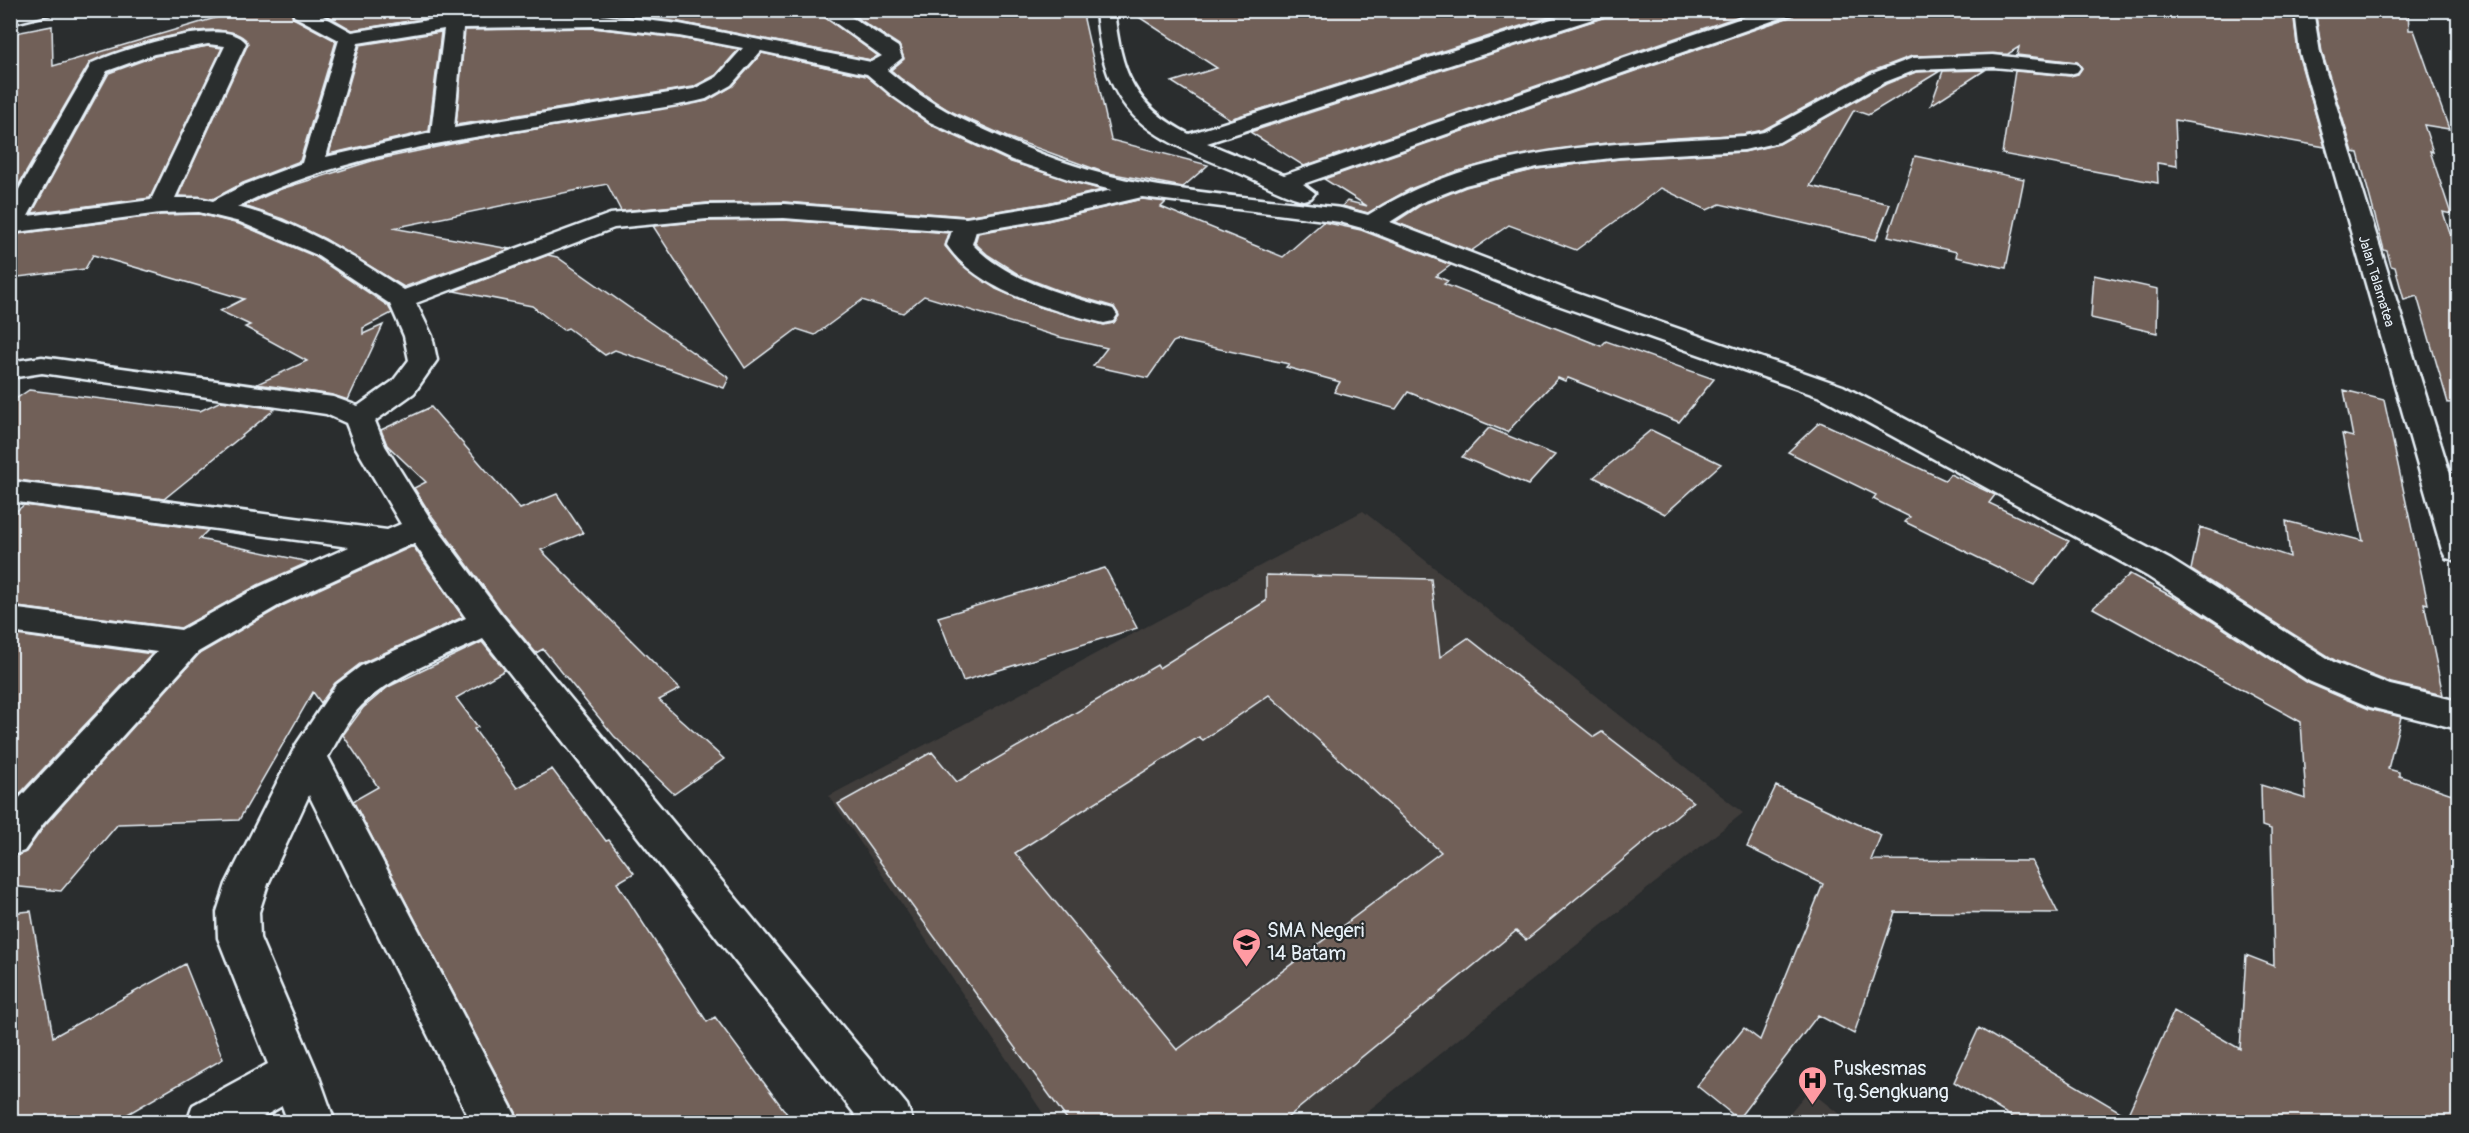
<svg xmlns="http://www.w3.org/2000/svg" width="2469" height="1133" font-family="Pangolin,sans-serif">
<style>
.built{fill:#3f3c3b}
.building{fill:#716059;stroke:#e8f1f8;stroke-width:1.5;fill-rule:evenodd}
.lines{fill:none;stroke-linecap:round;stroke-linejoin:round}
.minor-casing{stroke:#e8f1f8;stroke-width:5}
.tertiary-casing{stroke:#e8f1f8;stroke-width:5}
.minor{fill:#2a2d2e;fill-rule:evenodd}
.tertiary{fill:#2a2d2e;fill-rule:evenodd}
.labels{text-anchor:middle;stroke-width:4.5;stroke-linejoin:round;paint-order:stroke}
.far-street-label{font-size:14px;fill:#e8f1f8;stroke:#2a2d2e}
.near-poi-label{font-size:20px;fill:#e8f1f8;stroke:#2a2d2e;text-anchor:start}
</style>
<rect width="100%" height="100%" fill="#2a2d2e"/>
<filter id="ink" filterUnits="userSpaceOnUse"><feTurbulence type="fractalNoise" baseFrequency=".0167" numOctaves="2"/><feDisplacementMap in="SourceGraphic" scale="12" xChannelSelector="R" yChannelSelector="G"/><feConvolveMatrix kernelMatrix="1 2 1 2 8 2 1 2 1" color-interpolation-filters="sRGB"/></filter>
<g filter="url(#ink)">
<path class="built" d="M1363 511 1743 813 1354 1122H1049L829 796Z
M1809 1090 1849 1122H1782Z"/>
<path class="building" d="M242 10H291L293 18 336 41 300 161 243 183 213 199 178 196 248 44 235 33 217 30 195 31 146 42 90 62 10 200V34L52 26 53 66Z
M318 10H815L878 56 871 60 679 22 593 12 454 14 352 30Z
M845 10H1082L1111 140 1208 165 1183 187 1103 172 1007 137 948 110 900 78 891 70 904 59 899 45Z
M1128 10H1571L1230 119 1172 82 1217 68Z
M1612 10H1757L1304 166 1250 132 1609 16Z
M1796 10H2293L2298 54 2325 147 2175 120 2177 166 2157 163 2158 183 2002 154 2015 71 2070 76 2078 74 2082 68 2077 62 2017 55 2019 47 2008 54 1912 56 1870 72 1763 130 1744 134 1598 144 1501 159 1455 172 1410 189 1368 213 1342 206 1347 201 1367 206 1324 179 1793 16Z
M2315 10H2408L2409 30H2414L2449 129 2424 125 2433 152 2430 151 2451 214 2443 212 2458 258V402L2448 403 2417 296 2404 300 2395 267 2391 266 2387 251 2384 250 2358 153 2353 152 2322 52Z
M593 28 679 38 739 49 716 75 693 87 456 125 465 30Z
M441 32 429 131 329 154 360 45Z
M208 46 222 48 150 198 32 213 109 73 155 56Z
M762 53 866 76 929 124 1011 162 1102 190 1047 203 966 216 784 202 707 203 621 211 607 184 393 228 510 249 404 287 325 239 283 219 244 206 281 189 375 160 475 139 707 101 733 86Z
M1985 70 1931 105 1943 71Z
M1940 71 1868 115 1854 110 1810 186 1890 204 1876 240 1720 204 1707 210 1661 188 1576 250 1509 225 1471 251 1395 222 1421 205 1466 187 1537 169 1620 159 1744 152 1779 144 1886 84 1916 72Z
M1915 156 2024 179 2006 268 1956 257 1957 252 1888 236Z
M1142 199 1166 202 1161 207 1283 257 1323 222 1361 230 1451 265 1436 276 1448 281 1444 284 1601 346 1606 341 1714 379 1679 422 1568 378 1565 381 1558 378 1507 432 1408 392 1396 409 1334 392 1340 382 1286 367 1289 364 1178 340 1173 342 1148 378 1093 366 1107 348 1059 337 924 296 903 313 862 300 815 335 797 329 745 368 653 226 707 221 784 220 949 233 945 246 959 263 996 289 1039 307 1104 325 1113 323 1119 316 1114 307 1057 290 1021 276 988 255 975 243 978 233 1047 221Z
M199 214 239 224 314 256 388 306 392 313 363 328V334L383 325 348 400 333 395 257 384 307 361 245 327 250 325 220 311 244 299 93 255 85 269 10 278V235L160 215Z
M548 255 557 257 729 378 724 388 615 350 605 355 568 328 563 330 532 306 454 291Z
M2094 275 2158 289 2157 333 2091 318Z
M29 390 200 411 221 401 275 409 164 499 10 479V403Z
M2344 390 2384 400 2428 604 2424 603 2443 695 2391 683 2336 661 2191 570 2200 527 2290 557 2286 521 2363 541 2342 434 2353 437Z
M431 407 520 509 557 494 583 533 541 550 680 689 659 700 724 759 674 794 614 736 543 649 536 653 502 612 429 512 414 488 426 482 387 445 381 430Z
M1820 422 1945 480 1950 474 1995 495 1989 503 2069 541 2034 585 1905 522 1910 517 1873 499 1876 495 1788 452Z
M1489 428 1555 455 1528 485 1462 457Z
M1651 430 1721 464 1665 514 1594 477Z
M24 505 208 530 199 539 309 562 258 585 181 628 10 606V516Z
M413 546 463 617 360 664 335 683 321 703 313 692 239 820 118 824 61 891 10 886V858L26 852 45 825 199 654 284 605Z
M1105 568 1137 628 963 681 938 617Z
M2130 574 2184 603 2308 683 2369 709 2401 717 2388 769 2399 772V776L2458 796V1122H2020L1954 1082 1979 1028 2127 1116 2174 1011 2240 1049 2246 955 2274 966 2271 829 2262 826 2261 785 2306 799 2301 722 2093 608Z
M1266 575 1431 579 1440 657 1468 638 1594 737 1602 732 1693 802 1526 940 1516 931 1282 1122H1069L838 804 932 752 957 782 1157 665 1159 668 1266 601ZM1269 695 1441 852 1177 1050 1015 853 1199 737 1203 740Z
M10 634 152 654 10 804Z
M482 642 505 670 456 698 478 727 474 729 517 788 552 769 606 841 609 840 634 873 617 883 707 1022 715 1017 793 1122H521L353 801 378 787 343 735 363 708 388 687Z
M1776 786 1881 835 1871 860 2032 861 2058 913 1895 912 1854 1034 1818 1015 1738 1119 1697 1086 1744 1028 1760 1040 1823 884 1747 847Z
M31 911 53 1037 185 964 223 1059 114 1122H10V913Z"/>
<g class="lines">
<defs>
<path id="minor" d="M17 10H52L50 14 10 24V12Z
M293 10H312L352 32 454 16 593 14 679 24 871 62 882 56 817 10H840L898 47 902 58 887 70C918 96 950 115 987 131 1037 154 1088 173 1142 183 1208 195 1275 200 1341 208L1368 215C1479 144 1616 144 1744 136L1764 132 1871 74 1913 58 1993 55 2077 64 2080 68 2077 72 2070 74 1993 67 1916 70 1885 82 1779 142 1744 150 1620 157 1537 167 1465 185 1420 203 1390 222 1573 292 1843 386 2171 560 2335 663 2390 685 2458 701V729L2370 707 2309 681 2147 576 1823 398 1555 304 1362 228 1340 222 1142 197 1047 219 976 231 972 244C1009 282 1064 295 1113 309L1117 315 1113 321 1104 323C1051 310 979 292 947 245L952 231 784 218 707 219 614 228 416 303 432 336 437 360 414 393 375 421 385 446 431 520 500 613 907 1105 913 1122H861L483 639C445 657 390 676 361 706 347 720 338 740 328 757L519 1122H471L309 795 268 884 259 912 260 938 318 1074 335 1122H288L282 1106 254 1122H187L193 1105 268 1064 218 938 217 912 226 884 296 745 336 685 361 666 466 618 414 543 283 603 198 652 43 824 24 851 10 856V808L157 652 10 632V608L181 630 259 587 349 547 10 501V481L387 530 401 524 355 446 346 423 326 414 42 373 10 378V362L42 357 333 397 358 406 393 381 409 360 404 336 390 304 315 254 240 222 199 212 160 213 10 233V205L92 63C118 51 226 14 246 43L175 198H199L213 201 244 185 302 163 339 40 294 16ZM593 26 679 36 743 48 717 77 694 89 454 128 463 28ZM444 29 431 133 326 157 358 43ZM208 44 225 46 151 200 28 216 107 71 154 54ZM761 51 867 74 893 96 930 122 1012 160 1071 180 1112 190 1047 205 966 218 784 204 707 205 610 214 404 290C351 255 300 222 237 207 347 149 499 134 621 114 649 109 679 106 706 99L731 85Z
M1096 10H1114C1121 71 1132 105 1189 134L1580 10H1610L1608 14 1207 143 1284 175 1765 10H1794L1792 14 1303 184 1315 193 1311 198 1303 200C1280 194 1257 180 1235 171 1144 134 1104 116 1096 10Z"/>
<path id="tertiary" d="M2295 10H2313L2320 53 2458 500V561L2446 558 2442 550 2300 53Z"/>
</defs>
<use href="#minor" class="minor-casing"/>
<use href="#tertiary" class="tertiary-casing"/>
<use href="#minor" class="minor"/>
<use href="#tertiary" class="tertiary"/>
</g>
</g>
<defs>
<symbol id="school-pin" viewBox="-11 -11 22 30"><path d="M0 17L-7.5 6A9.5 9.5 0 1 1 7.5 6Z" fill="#ff9aa2" stroke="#2a2d2e"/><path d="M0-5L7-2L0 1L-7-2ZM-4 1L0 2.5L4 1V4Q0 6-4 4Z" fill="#111"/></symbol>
<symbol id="hospital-pin" viewBox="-11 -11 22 30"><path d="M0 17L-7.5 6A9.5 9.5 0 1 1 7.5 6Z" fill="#ff9aa2" stroke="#2a2d2e"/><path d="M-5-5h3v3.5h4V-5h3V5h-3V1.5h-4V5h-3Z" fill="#111"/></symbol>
</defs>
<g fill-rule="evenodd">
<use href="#school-pin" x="1230" y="926" width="33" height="45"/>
<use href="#hospital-pin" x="1796" y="1064" width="33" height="45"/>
</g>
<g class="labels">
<g class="far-street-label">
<text transform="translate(2377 281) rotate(73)" y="5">Jalan Talamatea</text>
</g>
<g class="near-poi-label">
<text x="1267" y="937">SMA Negeri<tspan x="1267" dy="23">14 Batam</tspan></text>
<text x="1833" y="1075">Puskesmas<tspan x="1833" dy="23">Tg.Sengkuang</tspan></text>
</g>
</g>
<rect width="2469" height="1133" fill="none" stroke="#2a2d2e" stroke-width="36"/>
<rect x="18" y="18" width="2433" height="1097" fill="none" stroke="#e8f1f8" stroke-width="2" filter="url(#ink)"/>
</svg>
